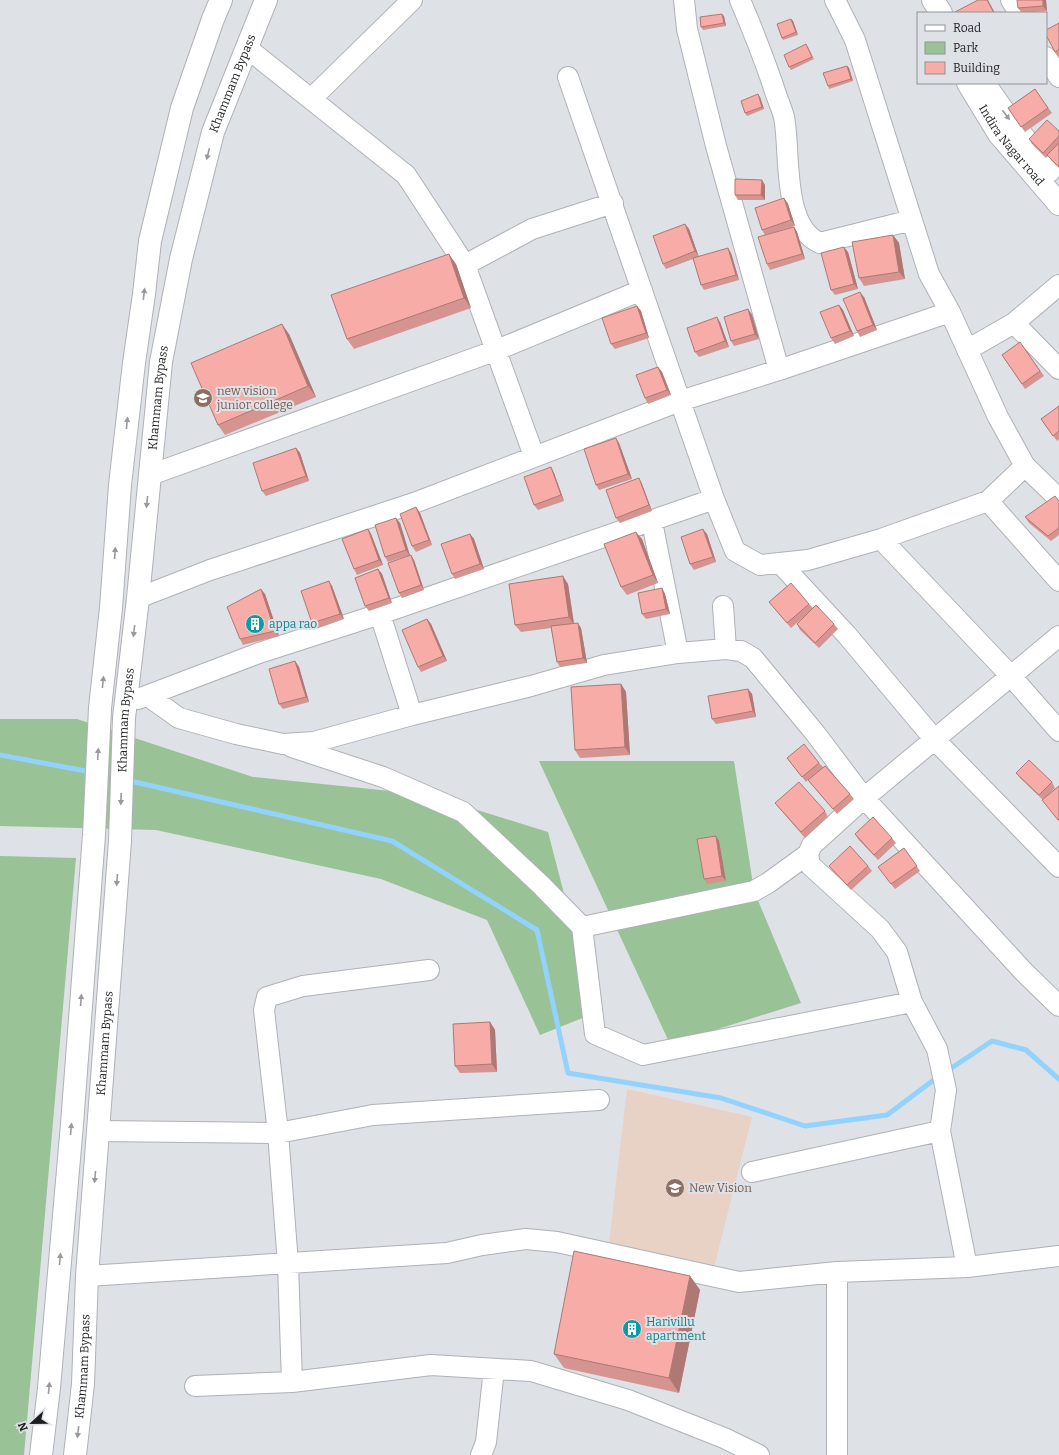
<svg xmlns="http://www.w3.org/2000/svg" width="1059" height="1455" font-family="Bitter,serif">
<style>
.education{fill:#e8d2c6}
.green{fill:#99c296}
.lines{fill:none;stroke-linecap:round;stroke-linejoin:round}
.stream{stroke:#91d3fd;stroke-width:5}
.street-casing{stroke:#afb1b6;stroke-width:22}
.secondary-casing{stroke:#afb1b6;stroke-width:24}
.highway-casing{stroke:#afb1b6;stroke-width:24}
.street{stroke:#fff;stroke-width:20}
.secondary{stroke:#fff;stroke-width:22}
.highway{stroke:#fff;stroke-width:22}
.wall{fill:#d59490}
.shaded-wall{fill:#ae7875}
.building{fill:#f8aca7;stroke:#ae7875}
.oneway{fill:#99999a}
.labels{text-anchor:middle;stroke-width:4;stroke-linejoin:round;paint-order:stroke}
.street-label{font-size:12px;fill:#1c1d1e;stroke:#dee1e6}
.education-label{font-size:12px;fill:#785e54;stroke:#dee1e6;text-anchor:start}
.culture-label{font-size:12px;fill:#0d838f;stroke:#dee1e6;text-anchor:start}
</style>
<rect width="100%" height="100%" fill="#dee1e6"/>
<path class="education" d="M627 1089 752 1117 712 1275 607 1260Z"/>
<path class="green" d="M0 719H77L253 777 429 795 548 832 595 1013 540 1035 487 920 381 879 156 830 0 826Z
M539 761H734L754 891 801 1003 670 1044Z
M0 856 76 858 24 1455H0Z"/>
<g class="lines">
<path class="stream" d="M0 755 91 772
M126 780 392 841 537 930 568 1073 721 1098 805 1126 887 1115 939 1076
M947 1071 992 1041 1026 1050 1059 1079"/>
<defs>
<path id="street" d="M684 0 687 29 716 146 779 370
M740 0C752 28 763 56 773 85 776 96 781 106 784 117 791 152 781 226 820 243L912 220
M1011 0 1019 13
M247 48 406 175 465 265 532 229 613 203
M1046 57 1059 77
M568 77 714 499 735 551 760 565 808 560 881 539 988 501 1025 466 998 417 950 312 929 274 855 40 835 0
M311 99 412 0
M465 265 534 456
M1014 323 1059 369
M967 350 1014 323 1059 285
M1025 466 1059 499
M150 475 497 350 642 290
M988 501 1059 581
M652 522 678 653
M881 539 1010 675 1059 731
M780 563 846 634 935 740 1059 867
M138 598 210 570 414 503 680 401 779 370 950 312
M723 606 726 649
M380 614 412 715
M148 696 179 718 236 734 283 744 314 742 412 715 531 686 604 665 678 653 726 649 741 651 753 658 815 733 864 798 1024 972 1059 1006
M138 699 259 653 380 614 714 499
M292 747 383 777 463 812 541 885 582 927 595 1034 643 1055 912 1002
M582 927 754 891 768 883 808 854
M429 970 303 986 267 997 264 1010 278 1133 373 1115 599 1100
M99 1131 278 1133 288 1264 292 1382
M752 1172 940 1131
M967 1267 940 1131 946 1090 937 1049 912 1002 897 952 880 929 810 865 808 854 812 845 864 798 1059 636
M837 1272V1455
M87 1276 447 1253 482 1245 526 1239 557 1242 739 1282 837 1272 967 1267 1059 1256
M195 1386 292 1382 431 1365 531 1371 628 1400 724 1438 759 1455
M481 1455 486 1442 494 1369"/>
<g id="secondary">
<path d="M933 0 941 13"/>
<path id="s1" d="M968 83 999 134 1059 204"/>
<path d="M986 86 999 105 1049 171"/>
</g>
<g id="highway">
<path d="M41 1455 49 1388 72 1124 94 835 100 708 111 608 120 485 134 363 144 294 150 241 182 108 213 19 221 0"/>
<path id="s2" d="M75 1455 83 1384 87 1276 120 841 124 718 138 598 161 362 181 259 213 132 266 0"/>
</g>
</defs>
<use href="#street" class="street-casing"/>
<use href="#secondary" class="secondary-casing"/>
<use href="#highway" class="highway-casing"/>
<use href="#street" class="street"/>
<use href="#secondary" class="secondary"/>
<use href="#highway" class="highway"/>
</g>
<path class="wall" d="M1046 0 1047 11 1022 13 1018 8Z
M724 16 726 26 703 30 701 27Z
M791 19 793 21 798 35 783 40 782 38Z
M1059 23V57L1055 52Z
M808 47 814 59 791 70 789 67Z
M847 66 849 68 853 81 829 89 828 86Z
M1035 89 1052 113 1025 132 1008 108Z
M760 97 764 109 747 116 745 113Z
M1059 131V168L1051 160 1048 156 1046 158 1032 144 1029 139Z
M765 185V200H738L735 195Z
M784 198 788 204 795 226 765 235 762 230Z
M685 224 689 229 698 256 731 253 739 280 704 290 701 285 693 259 666 269 663 264Z
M794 227 797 232 805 259 770 270 767 264Z
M893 235 899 243 905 279 864 286 859 278Z
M848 252 858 289 835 295 831 290Z
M456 264 471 308 354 349 347 339Z
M864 297 877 330 860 337 857 331Z
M839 305 843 310 854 336 835 344 831 338Z
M637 306 641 311 649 338 615 349 611 344Z
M748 309 752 315 759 339 734 346 731 341Z
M720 322 729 347 699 357 695 352Z
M289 334 316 397 225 435 218 425Z
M1020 342 1044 376 1025 389 1002 355Z
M658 367 662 372 671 395 648 404 645 398Z
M1059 406V439L1057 441 1041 419Z
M619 443 632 479 599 490 596 485Z
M296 448 300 453 309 481 266 496 262 491Z
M551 467 554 473 564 501 538 510 534 505Z
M639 478 642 484 652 511 620 523 616 518Z
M1059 501V535L1051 541 1029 523 1025 517Z
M416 507 420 513 432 545 416 552 412 546Z
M400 523 410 555 414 560 424 590 402 598 399 593 407 556 388 562 385 557Z
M368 529 371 534 383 565 357 575 354 569Z
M470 534 474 539 484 569 455 579 452 574Z
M707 534 716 562 694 570 690 564Z
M642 539 658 583 627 595 621 587Z
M378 569 382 574 392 603 369 611 365 606Z
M568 584 574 623 581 628 587 663 560 667 557 662 551 628 521 632 515 625Z
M332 586 344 619 316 629 312 623Z
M662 588 665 594 670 614 646 619 642 614Z
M265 594 279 636 243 645 240 639Z
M769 602 809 604 813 608 834 624 838 629 819 648 800 630 797 624 806 615 791 628 773 607Z
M427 619 431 624 447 661 421 672 418 667Z
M295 661 299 667 309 702 283 709 279 704Z
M621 684 626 692 630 755 580 758 575 750Z
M748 689 752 694 756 717 716 724 712 719Z
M787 758 819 763 850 794 854 799 837 814 812 785 808 780 806 782Z
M1016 773 1052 782 1055 788 1048 795 1059 786V821L1043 800 1020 778Z
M775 803 825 811 828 817 805 838 779 808Z
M855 834 892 838 896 843 878 860 858 839Z
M719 841 726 881 707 884 704 879Z
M904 848 920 871 895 889 878 867Z
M829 866H868L872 871 851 890 833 871Z
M490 1022 495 1030 497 1072 460 1073 455 1066Z
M690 1276 700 1290 679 1393 564 1368 554 1354Z"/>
<path class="shaded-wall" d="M987 0H988L995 13H994Z
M1043 0H1046L1047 11 1043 6Z
M722 14 724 16 726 26 724 23Z
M791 19 793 21 798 35 796 32Z
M847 66 849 68 853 81 851 79Z
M758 94 760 97 764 109 762 107Z
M762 180 765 185V200L761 195Z
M784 198 788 204 795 226 791 220Z
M685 224 689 229 699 257 695 251Z
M794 227 797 232 805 259 802 254Z
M893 235 899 243 905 279 899 272Z
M844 247 848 252 858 289 854 284Z
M728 248 731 253 739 280 736 275Z
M449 254 456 264 471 308 464 298Z
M860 292 864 297 877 330 873 325Z
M839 305 843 310 854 336 850 331Z
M637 306 641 311 649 338 646 333Z
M748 309 752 315 759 339 755 334Z
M717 317 720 322 729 347 725 341Z
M282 324 289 334 316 397 308 386Z
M658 367 662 372 671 395 667 390Z
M616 438 619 443 632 479 628 474Z
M296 448 300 453 309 481 306 476Z
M551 467 554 473 564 501 561 495Z
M639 478 642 484 652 511 649 505Z
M416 507 420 513 432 545 429 540Z
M396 518 400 523 410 556 406 550Z
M368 529 371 534 383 565 379 560Z
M703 529 707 534 716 562 713 557Z
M636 532 642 539 658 583 653 575Z
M470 534 474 539 484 569 480 564Z
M411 555 414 560 424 590 421 585Z
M378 569 382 574 392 603 389 598Z
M563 576 568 584 574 625 569 617Z
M329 581 332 586 344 619 340 614Z
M662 588 665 594 670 614 666 609Z
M261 589 265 594 279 636 275 631Z
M427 619 431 624 447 661 443 656Z
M578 623 581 628 587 663 583 658Z
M295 661 299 667 309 702 306 697Z
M621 684 626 692 630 755 625 747Z
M748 689 752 694 756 717 753 711Z
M716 836 719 841 726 881 722 876Z
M490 1022 495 1030 497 1072 492 1064Z
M690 1276 700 1290 679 1393 669 1378Z"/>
<path class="building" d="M978 0H987L994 13H956L955 12Z
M1017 0H1043V6L1018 8Z
M722 14 724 23 701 27 700 17Z
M791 19 796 32 782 38 777 24Z
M1059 23V49L1055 52 1046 35V30Z
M806 44 812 57 789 67 784 55Z
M847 66 851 79 828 86 823 73Z
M1035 89 1048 108 1021 127 1008 108Z
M758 94 762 107 745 113 741 101Z
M1047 120 1059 131V136L1043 153 1029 139Z
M1059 143V167L1047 155Z
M735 179 762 180 761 195H735Z
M784 198 791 220 762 230 755 208Z
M685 224 695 251 663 264 653 236Z
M794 227 802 254 767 264 758 237Z
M893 235 899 272 859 278 852 242Z
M844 247 854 284 831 290 821 253Z
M728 248 736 275 701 285 693 258Z
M449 254 464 298 347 339 331 295Z
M860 292 873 325 857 331 843 299Z
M839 305 850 331 831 338 820 312Z
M637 306 646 333 611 344 602 318Z
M748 309 755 334 731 341 724 317Z
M717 317 725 341 695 352 687 328Z
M282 324 308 386 218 425 191 363Z
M1020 342 1040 371 1022 384 1002 355Z
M658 367 667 390 645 398 636 375Z
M1059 406V431L1053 436 1041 419Z
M616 438 628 474 596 485 584 449Z
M296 448 306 476 262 491 253 463Z
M551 467 561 495 534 505 524 477Z
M639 478 649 505 616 518 606 490Z
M1055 496 1059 501V528L1048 536 1025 517Z
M416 507 429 540 412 546 400 514Z
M396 518 406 550 385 557 375 525Z
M368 529 379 560 354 569 342 539Z
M703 529 713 557 690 564 681 537Z
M636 532 653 575 621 587 604 544Z
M470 534 480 564 452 574 441 544Z
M411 555 421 585 399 593 388 563Z
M378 569 389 598 365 606 355 578Z
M563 576 569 617 515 625 509 584Z
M329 581 340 614 312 623 301 591Z
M791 583 809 604 787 623 769 602Z
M662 588 666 609 642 614 638 593Z
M261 589 275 631 240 639 227 607Z
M816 605 834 624 815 643 797 624Z
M427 619 443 656 418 667 402 630Z
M578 623 583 658 557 662 551 626Z
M295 661 306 697 279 704 269 669Z
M621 684 625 747 575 750 571 687Z
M748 689 753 711 712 719 708 696Z
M804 744 819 763 802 777 787 758Z
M1029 760 1052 782 1039 795 1016 773Z
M825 766 850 794 833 809 808 780Z
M799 782 825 811 801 832 775 803Z
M1059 786V819L1058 820 1042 800Z
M873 817 892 838 874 855 855 834Z
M716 836 722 876 704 879 697 839Z
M850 846 868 866 847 885 829 866Z
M904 848 917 866 891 884 878 867Z
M490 1022 492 1064 455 1066 453 1024Z
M574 1251 690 1276 669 1378 554 1354Z"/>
<defs><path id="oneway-solid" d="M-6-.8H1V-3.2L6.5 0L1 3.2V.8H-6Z"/></defs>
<g class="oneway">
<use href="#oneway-solid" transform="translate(1006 115) rotate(53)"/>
<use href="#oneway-solid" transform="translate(208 154) rotate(104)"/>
<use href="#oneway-solid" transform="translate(144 294) rotate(-83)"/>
<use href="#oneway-solid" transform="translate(127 423) rotate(-84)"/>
<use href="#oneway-solid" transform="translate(147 502) rotate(96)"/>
<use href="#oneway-solid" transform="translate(115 553) rotate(-86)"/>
<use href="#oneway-solid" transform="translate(134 631) rotate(97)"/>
<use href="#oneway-solid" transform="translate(103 682) rotate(-84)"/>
<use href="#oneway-solid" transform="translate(98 754) rotate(-87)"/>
<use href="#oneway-solid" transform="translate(121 799) rotate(92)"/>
<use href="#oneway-solid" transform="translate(117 880) rotate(94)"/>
<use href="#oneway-solid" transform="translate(81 1000) rotate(-86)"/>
<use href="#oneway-solid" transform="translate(71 1129) rotate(-85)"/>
<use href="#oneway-solid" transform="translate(95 1177) rotate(95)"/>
<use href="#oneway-solid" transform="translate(60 1259) rotate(-85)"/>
<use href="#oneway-solid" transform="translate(49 1388) rotate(-84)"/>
<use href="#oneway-solid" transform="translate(78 1432) rotate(97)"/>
</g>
<defs>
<symbol id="university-disc" viewBox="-11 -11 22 22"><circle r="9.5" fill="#8d6e63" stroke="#dee1e6"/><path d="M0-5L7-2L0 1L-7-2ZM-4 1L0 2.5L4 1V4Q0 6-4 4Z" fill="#fff"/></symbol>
<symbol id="building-disc" viewBox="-11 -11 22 22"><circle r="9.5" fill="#0f9aa8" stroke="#dee1e6"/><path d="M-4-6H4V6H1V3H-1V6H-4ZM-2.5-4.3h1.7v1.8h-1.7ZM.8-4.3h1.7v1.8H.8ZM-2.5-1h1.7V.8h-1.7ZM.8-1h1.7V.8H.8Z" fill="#fff"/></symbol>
<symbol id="school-disc" viewBox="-11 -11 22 22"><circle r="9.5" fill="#8d6e63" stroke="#dee1e6"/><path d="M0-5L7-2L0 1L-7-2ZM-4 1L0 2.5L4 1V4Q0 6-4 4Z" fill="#fff"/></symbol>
</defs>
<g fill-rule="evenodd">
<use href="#university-disc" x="192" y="387" width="22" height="22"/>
<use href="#building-disc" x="244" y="613" width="22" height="22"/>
<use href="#school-disc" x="664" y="1177" width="22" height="22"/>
<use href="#building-disc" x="621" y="1318" width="22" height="22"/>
</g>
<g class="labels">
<g class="street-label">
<text dy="4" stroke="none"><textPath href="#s2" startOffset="1385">Khammam Bypass</textPath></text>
<text dy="4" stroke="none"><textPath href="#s1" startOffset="76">Indira Nagar road</textPath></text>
<text dy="4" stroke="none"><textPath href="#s2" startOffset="1061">Khammam Bypass</textPath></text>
<text dy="4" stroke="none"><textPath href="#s2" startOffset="737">Khammam Bypass</textPath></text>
<text dy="4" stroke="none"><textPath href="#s2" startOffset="413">Khammam Bypass</textPath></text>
<text dy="4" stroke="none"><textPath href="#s2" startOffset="89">Khammam Bypass</textPath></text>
</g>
<g class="education-label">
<text x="217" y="395">new vision<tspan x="217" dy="14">junior college</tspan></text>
<text x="689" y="1192">New Vision</text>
</g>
<g class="culture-label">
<text x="269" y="628">appa rao</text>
<text x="646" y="1326">Harivillu<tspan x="646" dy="14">apartment</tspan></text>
</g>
</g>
<rect x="917" y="12" width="130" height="72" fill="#dee1e6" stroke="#909396"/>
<rect x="925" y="25" width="20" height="6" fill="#ffffff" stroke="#909396"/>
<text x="953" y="32" font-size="12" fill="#1c1d1e">Road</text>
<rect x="925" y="42" width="20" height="12" fill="#99c296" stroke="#909396"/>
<text x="953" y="52" font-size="12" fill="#1c1d1e">Park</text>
<rect x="925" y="62" width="20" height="12" fill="#f8aca7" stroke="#909396"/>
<text x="953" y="72" font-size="12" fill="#1c1d1e">Building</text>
<g transform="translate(32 1423) rotate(248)" stroke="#dee1e6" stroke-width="3" paint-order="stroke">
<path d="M0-3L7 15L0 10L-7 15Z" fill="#1c1d1e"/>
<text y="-6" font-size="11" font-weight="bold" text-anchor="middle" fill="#1c1d1e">N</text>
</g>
</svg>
